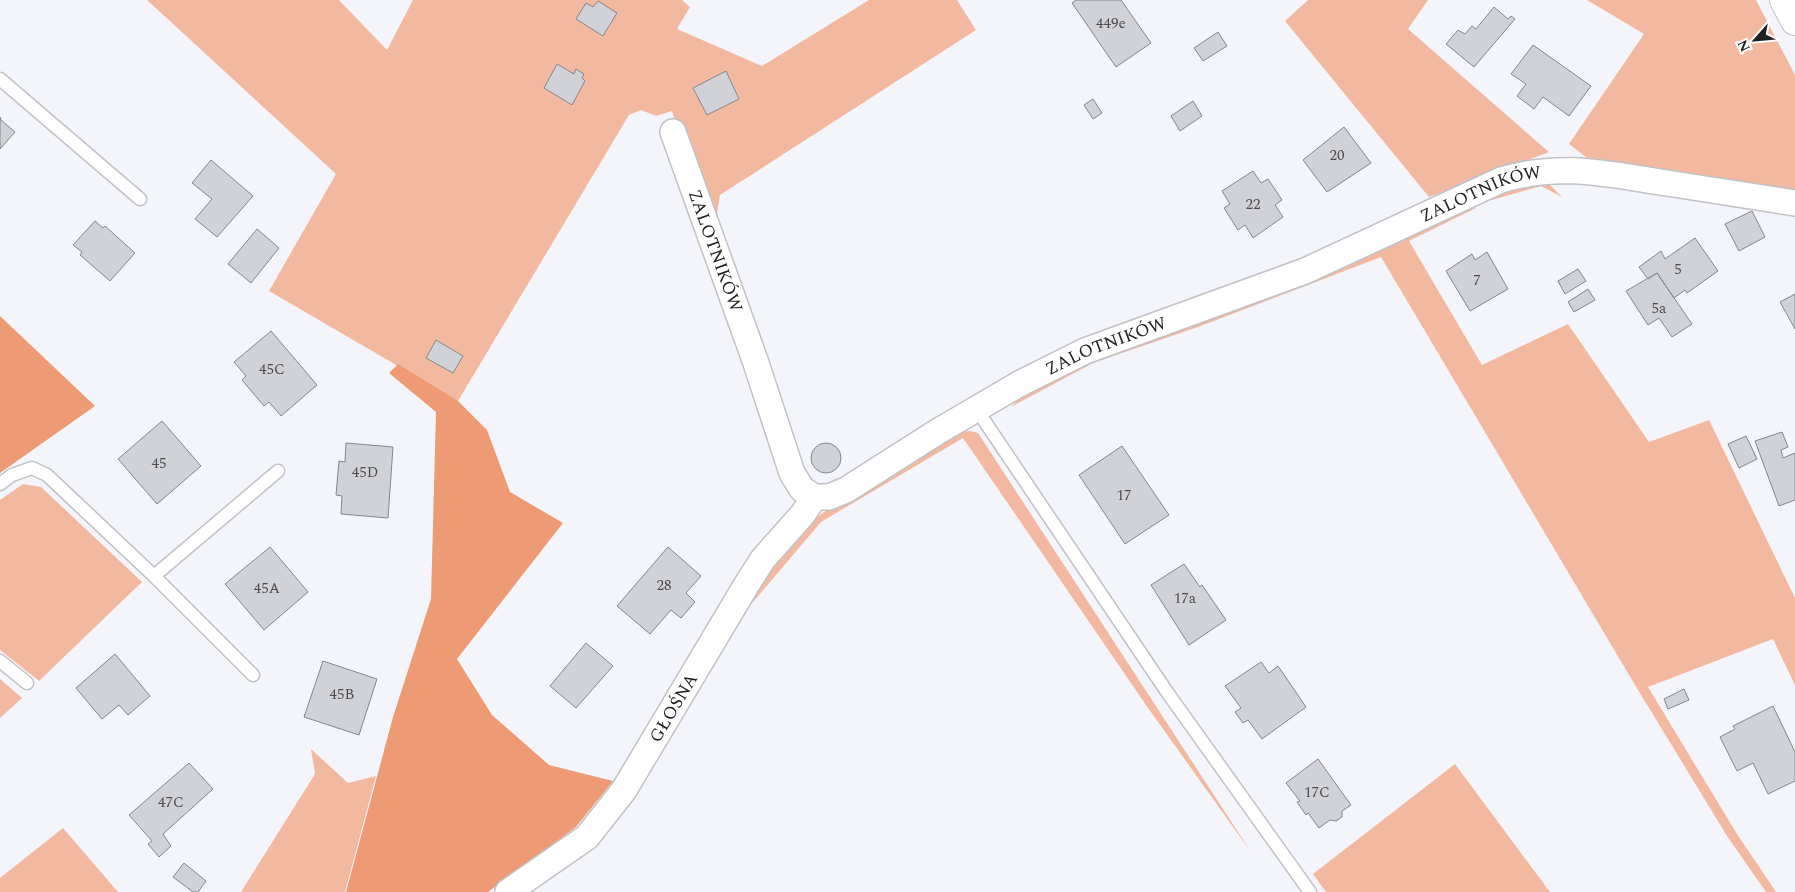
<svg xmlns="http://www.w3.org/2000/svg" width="1795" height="892" font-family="Spectral,serif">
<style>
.green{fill:#f3b9a0}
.forest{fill:#ee9a75}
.building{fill:#d1d2d7;stroke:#85868a}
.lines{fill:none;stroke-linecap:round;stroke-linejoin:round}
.lane-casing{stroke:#c0c2c6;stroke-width:15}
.street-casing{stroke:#c0c2c6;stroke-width:28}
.secondary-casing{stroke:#c0c2c6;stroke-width:30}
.lane{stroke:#fff;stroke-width:12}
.street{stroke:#fff;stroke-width:25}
.secondary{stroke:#fff;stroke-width:28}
.labels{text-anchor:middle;stroke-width:4;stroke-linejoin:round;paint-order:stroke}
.number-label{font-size:15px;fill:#4c4c4e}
.street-label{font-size:18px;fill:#1f2021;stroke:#fff}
</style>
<rect width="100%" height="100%" fill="#f4f5fa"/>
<path class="green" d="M147 0H339L387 50 413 0H682L690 7 677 29 762 66 869 0H957L976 30 720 195 716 220 708 214 672 111 656 116 641 110 629 115 458 401 269 291 336 174Z
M1308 0H1428L1408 29 1549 152 1429 197 1285 21Z
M1587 0H1756L1795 75V192L1590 160 1569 144 1644 34Z
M1548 183 1562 197 1541 186 1492 200V196L1521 185Z
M1469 203 1476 208 1409 241 1482 365 1568 324 1649 442 1709 420 1795 598V685L1773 639 1648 687 1737 834 1776 892H1766L1727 836 1635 685 1381 257 1198 327 1093 363 1011 407 1024 394 1059 373Z
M970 431 978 433 1251 852 1148 708 963 438 821 522 742 615 760 575 794 536 821 514 957 432Z
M23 484 41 487 142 582 39 681 0 650V500Z
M0 679 22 698 0 718Z
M311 749 348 783 376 776 345 892H241L315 774Z
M1455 764 1550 892H1326L1313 874Z
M63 828 118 892H0V878Z"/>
<path class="forest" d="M0 316 95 406 0 473Z
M398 364 458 401 487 430 510 492 563 523 457 659 492 715 549 765 613 781 576 827 488 892H346L393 717 431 599 436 412 389 373Z"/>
<path class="building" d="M1076 0H1121L1151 43 1116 67 1072 3Z
M598 1 617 13 603 36 576 19 586 3 593 7Z
M1494 7 1508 19 1511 16 1515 19 1474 67 1446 44 1458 30 1465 34 1472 26 1476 29Z
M1218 32 1227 46 1203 61 1194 48Z
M1533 45 1591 86 1569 116 1543 97 1534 109 1517 96 1526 84 1511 74Z
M557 64 574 74 576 69 584 74 582 78 585 81 572 105 544 88Z
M726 71 739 99 707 115 693 88Z
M1093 99 1102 113 1093 119 1084 105Z
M1193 101 1202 116 1180 131 1171 116Z
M0 117 1 120 15 132 0 149Z
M1344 127 1371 163 1327 192 1303 160Z
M211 160 253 196 217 237 195 219 212 199 192 183Z
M1253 171 1261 183 1268 179 1282 200 1275 205 1283 217 1253 238 1245 225 1238 230 1224 208 1230 204 1222 191Z
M1752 211 1765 237 1739 251 1725 224Z
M95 221 103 228 105 226 135 253 110 281 80 255 82 252 73 245Z
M257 229 279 248 251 283 228 264Z
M1695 238 1718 271 1687 293 1685 290 1674 298 1657 273 1648 279 1639 267 1661 251 1665 259Z
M1487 252 1508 289 1470 311 1446 271 1472 254 1475 260Z
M1578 269 1586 281 1565 294 1558 281Z
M1657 273 1692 324 1672 337 1659 318 1648 325 1626 291Z
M1588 289 1595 300 1574 312 1568 302Z
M1795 294V329L1780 302Z
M271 331 317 385 281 416 269 402 264 406 242 380 246 376 234 362Z
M436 340 463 356 453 373 426 358Z
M162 421 201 466 157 504 118 459Z
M1782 432 1788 447 1781 450 1783 458 1795 453V500L1779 506 1755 441Z
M1746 436 1757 459 1739 468 1728 444Z
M346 443 393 447 388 518 341 514 342 496 336 495 339 461 345 462Z
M811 458a15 15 0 1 1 30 0a15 15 0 1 1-30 0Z
M1122 446 1169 515 1125 544 1079 475Z
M270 547 308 592 264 630 225 584Z
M668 547 701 576 686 593 695 602 681 618 671 610 650 634 617 606Z
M1184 564 1200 587 1202 585 1226 620 1189 645 1151 585Z
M586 643 613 666 576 708 550 686Z
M115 654 150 696 128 715 119 705 102 719 76 688Z
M323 661 377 679 359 735 304 717Z
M1261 662 1269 673 1278 666 1306 707 1262 739 1248 720 1243 723 1235 712 1241 708 1225 686Z
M1684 689 1689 700 1668 709 1664 699Z
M1773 706 1795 752V781L1768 794 1753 763 1737 771 1720 737 1735 729 1733 726Z
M1318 759 1351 805 1342 811V817L1336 821 1330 820 1319 828 1308 813 1306 815 1297 802 1300 801 1286 783Z
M189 763 213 789 163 834 171 846 159 857 148 844 152 841 129 815Z
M184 863 206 881 198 892H193L173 877Z"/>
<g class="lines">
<defs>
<path id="lane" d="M0 79 140 199
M977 410 1167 692 1310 892
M0 484 12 475 32 468 47 475 154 576 253 675
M154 576 278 471
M0 661 27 683"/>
<g id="street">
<path id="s1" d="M673 132 756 363 792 473 802 489 814 497H829L846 490 937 432 1019 384 1085 351 1305 271 1501 180C1561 162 1607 174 1667 183 1710 190 1752 196 1795 203"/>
<path id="s2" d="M508 892 587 837 624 790 747 584 763 559 803 514 814 497"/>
</g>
<path id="secondary" d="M1784 0 1795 21"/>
</defs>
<use href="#lane" class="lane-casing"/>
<use href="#street" class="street-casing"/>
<use href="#secondary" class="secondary-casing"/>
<use href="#lane" class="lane"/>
<use href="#street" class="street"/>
<use href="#secondary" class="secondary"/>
</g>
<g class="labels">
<g class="number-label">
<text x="1111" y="28">449e</text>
<text x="1337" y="160">20</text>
<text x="1253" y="209">22</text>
<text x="1678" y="274">5</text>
<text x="1477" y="285">7</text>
<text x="1659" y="313">5a</text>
<text x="272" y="374">45C</text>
<text x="159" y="468">45</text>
<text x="365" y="477">45D</text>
<text x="1124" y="500">17</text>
<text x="664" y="590">28</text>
<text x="267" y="593">45A</text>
<text x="1185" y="603">17a</text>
<text x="342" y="699">45B</text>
<text x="1317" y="797">17C</text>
<text x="171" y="807">47C</text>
</g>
<g class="street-label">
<text dy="6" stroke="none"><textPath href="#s1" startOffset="1131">ZALOTNIKÓW</textPath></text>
<text dy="6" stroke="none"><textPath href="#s1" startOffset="126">ZALOTNIKÓW</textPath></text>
<text dy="6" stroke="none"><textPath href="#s1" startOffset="726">ZALOTNIKÓW</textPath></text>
<text dy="6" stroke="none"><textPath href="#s2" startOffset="252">GŁOŚNA</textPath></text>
</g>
</g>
<g transform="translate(1755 40) rotate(243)" stroke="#ffffff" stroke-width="4" paint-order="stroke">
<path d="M0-4L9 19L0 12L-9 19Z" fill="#1f2021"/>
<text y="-8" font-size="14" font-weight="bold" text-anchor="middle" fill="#1f2021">N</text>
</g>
</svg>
